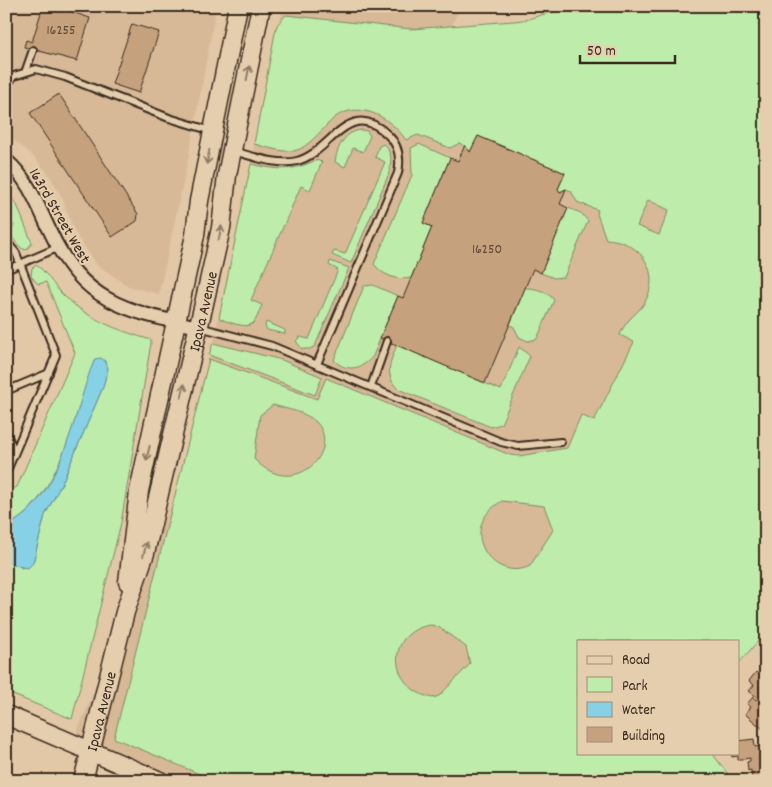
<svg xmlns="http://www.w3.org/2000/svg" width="772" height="787" font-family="Dekko,sans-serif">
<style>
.built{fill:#d7b998}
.green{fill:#beecaa;stroke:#7c8b64;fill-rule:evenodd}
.water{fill:#86d1e6;stroke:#688e96}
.building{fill:#c6a17d;stroke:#3b2a1e}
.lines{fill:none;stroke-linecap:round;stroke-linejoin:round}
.lane-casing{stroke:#3b2a1e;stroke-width:10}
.street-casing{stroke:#3b2a1e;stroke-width:16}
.secondary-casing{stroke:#3b2a1e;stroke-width:21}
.lane{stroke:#e5ceae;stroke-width:6}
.street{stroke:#e5ceae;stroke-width:12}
.secondary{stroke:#e5ceae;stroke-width:18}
.oneway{stroke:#907c66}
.labels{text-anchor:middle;stroke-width:4;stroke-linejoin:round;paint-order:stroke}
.number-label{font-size:14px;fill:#5e4836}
.street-label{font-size:16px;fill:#3b2a1e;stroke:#e5ceae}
</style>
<rect width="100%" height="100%" fill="#e3c8a7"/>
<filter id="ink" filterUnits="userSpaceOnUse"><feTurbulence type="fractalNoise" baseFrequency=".02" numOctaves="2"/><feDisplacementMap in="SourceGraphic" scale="10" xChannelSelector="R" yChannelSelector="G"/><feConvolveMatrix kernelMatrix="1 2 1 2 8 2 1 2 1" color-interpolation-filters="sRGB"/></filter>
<g filter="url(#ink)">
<path class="built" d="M6 6H203L216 9 187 165 159 294 128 286 97 265 75 233 62 198 48 173 30 153 6 134Z
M283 6H460L435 68 766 211 450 781H160L72 744 189 462Z"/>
<path class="green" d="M583 6H766V632L738 664V641H578V753H712L733 781H216L114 738 209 359 317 399 326 378 510 455 519 456 567 448 581 415 594 421 634 342 620 335C627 316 640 314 647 298 661 267 636 240 606 239L597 214 598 210 577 202 571 191 566 189 560 192 558 189 565 173 478 136 470 152 460 143 450 148 418 135 406 140C391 118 360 99 334 118 323 128 313 142 300 149 287 155 267 147 254 144L275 33 277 25 286 15 411 29 526 20C544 13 563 10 583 6ZM648 200 669 210 659 235 637 226ZM273 405C286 409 306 412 316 422 343 449 295 502 254 459L260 415ZM502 501 544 506 553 530 530 566C494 584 454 529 502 501ZM431 625 439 627 466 647 470 664 439 696 433 698C388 689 384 631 431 625Z
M362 130 367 131 370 136 363 152 353 148 345 167 335 162C337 147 345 131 362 130Z
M383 144 387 147 391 157 390 171 351 263 332 255 334 251 345 254 385 162 375 157 379 146Z
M419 144 450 158 423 223 432 227 411 278C397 281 382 275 374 264L412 175 411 148Z
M316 160 322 162 310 190 301 186 251 300 262 305C259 311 257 320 252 324 246 329 225 321 219 318L251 164C278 170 291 172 316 160Z
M6 190 17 205 32 243 26 250 21 248 10 235 14 225 6 222Z
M568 208 581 213 588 221 564 277 554 278 541 273Z
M330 261 349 268 315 346 310 349H302L296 341 300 337 309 339 338 270 329 265Z
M36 265C46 271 53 285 62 294 87 319 117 330 151 340V343L121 523 72 719 6 692V563H14L22 568 33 563 45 515 62 483 103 387 108 368 95 359C77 409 58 504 6 526V491L17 487 75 353 46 282 38 284 31 276 32 268Z
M373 285 398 296 373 356C363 369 346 373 334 360L364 286Z
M525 288C536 288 547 291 554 300L537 339 528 341 519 337 514 327 510 325Z
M266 322 285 330V334L267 330 265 326Z
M213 343 282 360 322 377 315 395 209 355Z
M397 345 501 390 519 347 530 356 501 424 491 427 398 389C384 375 390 362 397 345Z"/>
<path class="water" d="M101 358 106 362 108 368 103 387 62 483 45 515 33 563 28 568C20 568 15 563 6 563V526C58 504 73 420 90 371L95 359Z"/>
<path class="building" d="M43 6H54L90 18 77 61 24 47 26 40 32 42Z
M132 24 159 32 139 93 112 84Z
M59 94 138 214 137 221 112 237 30 113Z
M478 136 565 173 558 189 560 192 566 189 560 204 568 208 541 273 533 269 485 383 380 338 398 296 403 298 432 227 423 223 450 158 458 161 465 145 470 152Z
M756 672 766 680V726L763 729 745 714 751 707 747 704 753 697 756 700 758 698 749 691 754 685 749 681Z
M754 739 755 747 766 745V781L752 779 751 770 748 771 747 762 750 761V758L738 760V756L732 757 731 753H738V741Z"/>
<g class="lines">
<defs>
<path id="lane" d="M26 70 33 50
M6 86 14 76 36 69 65 77 169 118 212 131
M233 151C252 156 278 166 297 161 331 153 348 96 388 135 399 145 401 158 398 173L317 364
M6 241 16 253 56 355 15 452
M6 270 57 248
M199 327 272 346 501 442 518 446 561 442
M371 387 387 341
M6 391 49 373
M6 433 15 452 6 473"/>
<path id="street" d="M6 160C29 180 37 204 50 231 83 303 126 311 198 327"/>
<g id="secondary">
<path d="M128 582 139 491 195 235 199 201 238 6"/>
<path d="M6 715 160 781"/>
<path id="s1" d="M83 781 125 612 145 553 203 308 221 228 227 175 261 6"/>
</g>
</defs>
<use href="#lane" class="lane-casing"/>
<use href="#street" class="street-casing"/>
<use href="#secondary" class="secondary-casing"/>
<use href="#lane" class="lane"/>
<use href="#street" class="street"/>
<use href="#secondary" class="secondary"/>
</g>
<defs><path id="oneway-shaft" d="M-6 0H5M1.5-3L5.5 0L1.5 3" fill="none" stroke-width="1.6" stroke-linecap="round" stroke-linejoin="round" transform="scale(1.25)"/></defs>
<g class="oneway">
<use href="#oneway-shaft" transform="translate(248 73) rotate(-79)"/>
<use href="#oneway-shaft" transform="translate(208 157) rotate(101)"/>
<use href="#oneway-shaft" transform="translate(220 233) rotate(-79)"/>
<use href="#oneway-shaft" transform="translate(183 391) rotate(-77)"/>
<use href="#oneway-shaft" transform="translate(148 453) rotate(103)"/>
<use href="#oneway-shaft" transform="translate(145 549) rotate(-76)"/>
</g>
</g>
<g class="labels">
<g class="number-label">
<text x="61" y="34">16255</text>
<text x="487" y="253">16250</text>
</g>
<g class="street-label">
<text transform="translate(61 215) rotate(60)" y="6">163rd Street West</text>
<text dy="6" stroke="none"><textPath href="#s1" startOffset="485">Ipava Avenue</textPath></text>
<text dy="6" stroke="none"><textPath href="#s1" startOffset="72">Ipava Avenue</textPath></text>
</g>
</g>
<rect width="772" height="787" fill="none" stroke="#e5ceae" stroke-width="25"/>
<rect x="12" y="12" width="747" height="762" fill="none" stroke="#3b2a1e" stroke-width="2" filter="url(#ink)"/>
<rect x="577" y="640" width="162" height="115" fill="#e5ceae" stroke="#a18c74"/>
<rect x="587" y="656" width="25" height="8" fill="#e5ceae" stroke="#a18c74"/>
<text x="622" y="664" font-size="15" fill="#3b2a1e">Road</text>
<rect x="587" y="677" width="25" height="15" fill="#beecaa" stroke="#a18c74"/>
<text x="622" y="690" font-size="15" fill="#3b2a1e">Park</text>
<rect x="587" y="702" width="25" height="15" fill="#86d1e6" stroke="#a18c74"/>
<text x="622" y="714" font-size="15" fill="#3b2a1e">Water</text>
<rect x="587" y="727" width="25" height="15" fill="#c6a17d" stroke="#a18c74"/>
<text x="622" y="740" font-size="15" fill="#3b2a1e">Building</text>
<path d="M580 55v8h95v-8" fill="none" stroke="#3b2a1e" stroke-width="2.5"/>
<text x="587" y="55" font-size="15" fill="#3b2a1e" stroke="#e5ceae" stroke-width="4" paint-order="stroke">50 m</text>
</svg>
